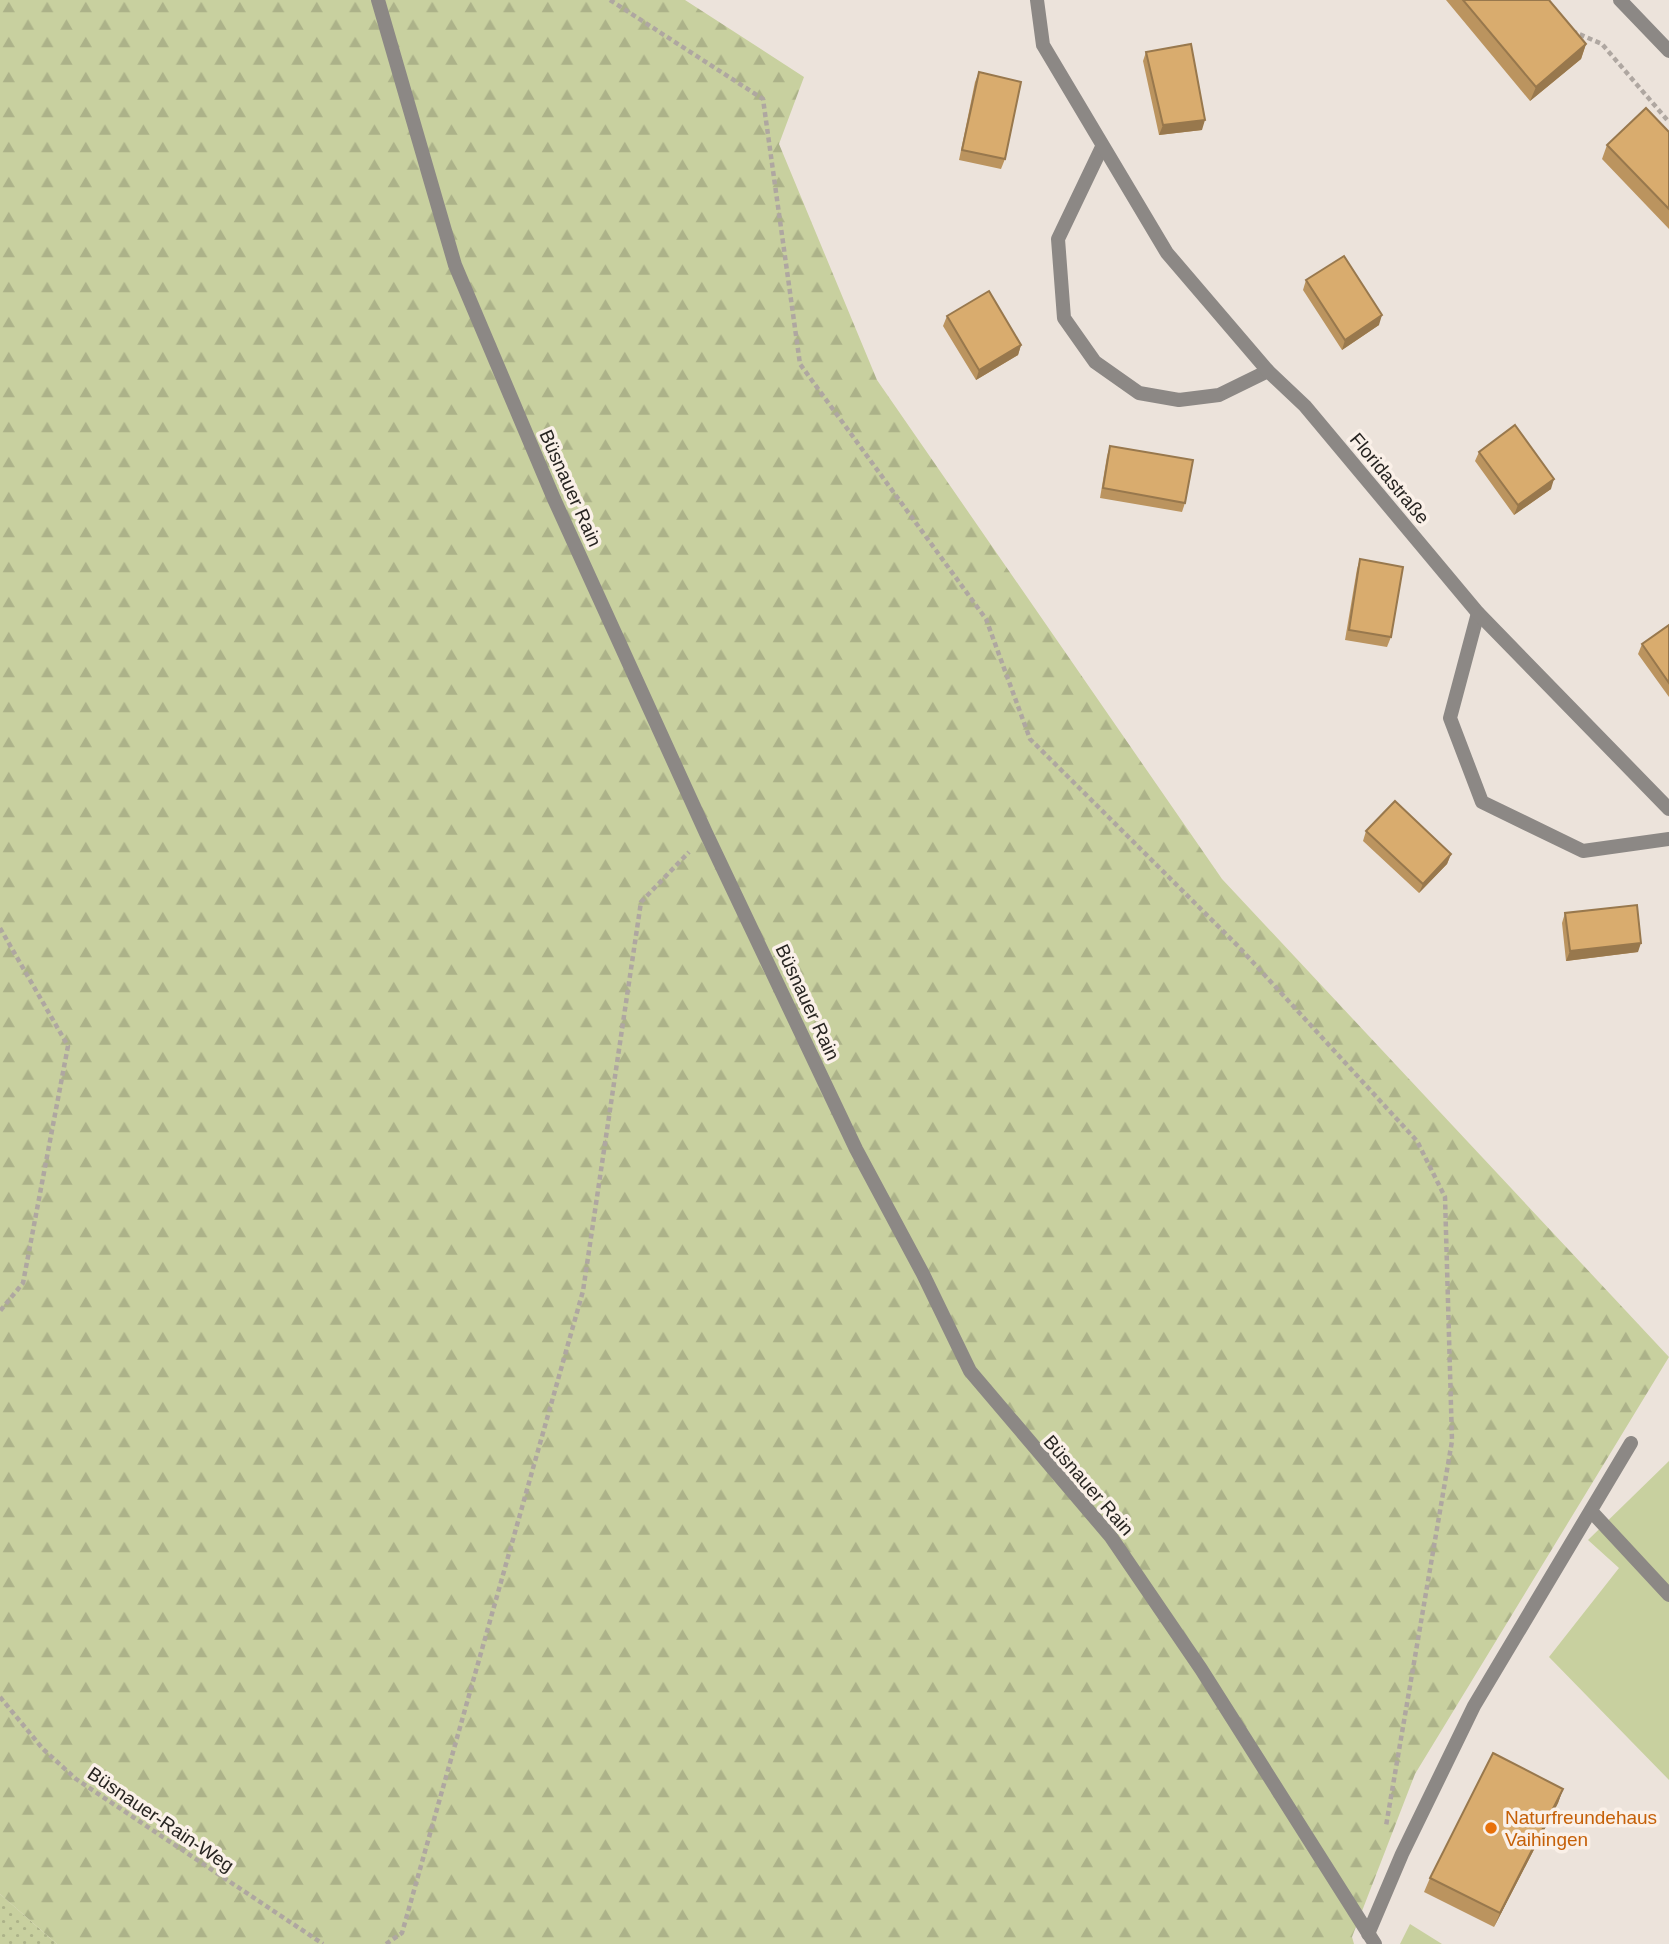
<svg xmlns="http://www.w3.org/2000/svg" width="1669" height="1944" font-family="Helvetica,sans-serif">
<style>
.grass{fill:url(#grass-dots)}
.forest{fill:url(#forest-firs)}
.garden{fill:#c8d09f}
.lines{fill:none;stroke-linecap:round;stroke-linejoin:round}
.path{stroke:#afa7a1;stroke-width:4.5;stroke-dasharray:5 3.5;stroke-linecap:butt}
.lane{stroke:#8c8885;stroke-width:14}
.street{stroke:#8c8885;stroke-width:14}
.wall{fill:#bb945f}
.shaded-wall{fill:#98784d}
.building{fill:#d9ac6e;stroke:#98784d;stroke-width:2}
.food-dot{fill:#e8710a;stroke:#faf0e8;stroke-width:2.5}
.labels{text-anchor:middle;stroke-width:7;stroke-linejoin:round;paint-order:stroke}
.street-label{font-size:19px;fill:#272421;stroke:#faf0e8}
.food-label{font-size:19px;fill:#c56008;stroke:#faf0e8;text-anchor:start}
</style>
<defs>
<pattern id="grass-dots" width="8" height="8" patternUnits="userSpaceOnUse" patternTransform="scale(1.75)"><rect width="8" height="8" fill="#c8d09f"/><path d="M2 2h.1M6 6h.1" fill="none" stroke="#acb289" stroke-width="1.8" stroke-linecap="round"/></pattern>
<pattern id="forest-firs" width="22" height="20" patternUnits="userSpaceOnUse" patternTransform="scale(1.75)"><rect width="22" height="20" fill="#c8d09f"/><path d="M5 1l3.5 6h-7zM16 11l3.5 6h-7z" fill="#acb289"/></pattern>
</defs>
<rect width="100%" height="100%" fill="#ece3db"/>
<path class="grass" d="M0 1894 57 1944H0Z"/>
<path class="forest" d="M0 0H685L804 77 779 144 877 380 1222 879 1669 1357 1415 1774 1352 1937 1354 1944H57L0 1894Z"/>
<path class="garden" d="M1669 1461V1780L1549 1657 1619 1568 1588 1540Z
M1410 1924 1442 1944H1400Z"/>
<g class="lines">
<path class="path" d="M610 0 763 99 800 364 986 619 1030 739 1238 946 1417 1141 1445 1197 1452 1441 1386 1826
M1572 31 1602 44 1669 122
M0 928 68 1046 23 1283 0 1311
M0 1697 43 1749 76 1779 323 1944
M386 1944 402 1933 583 1291 641 902 689 852"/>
<path class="lane" d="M378 0 455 265 554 499 706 833 856 1149 923 1274 970 1371 1111 1537 1201 1669 1375 1944
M1102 147 1058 239 1064 318 1095 362 1139 393 1179 400 1219 395 1268 371
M1478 613 1450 718 1482 802 1583 851 1669 839
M1591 1511 1669 1595
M1368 1934 1402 1854 1474 1706 1631 1443"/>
<path class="street" d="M1037 0 1043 45 1167 253 1268 371 1305 406 1478 613 1669 809
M1620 0 1669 51"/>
</g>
<path class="wall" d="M1446 0H1549L1586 44 1581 59 1530 101Z
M1146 52 1202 130 1159 135 1143 61Z
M979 72 1005 159 1001 169 959 160 975 82Z
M1669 132V229L1602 159 1607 145Z
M1306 280 1379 325 1342 350 1303 290Z
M947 316 1021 345 1018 355 976 380 943 326Z
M1110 446 1185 503 1182 512 1100 498 1107 456Z
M1479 452 1551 489 1514 515 1475 461Z
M1360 559 1391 637 1387 647 1345 640 1357 569Z
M1669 625V697L1638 654 1642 644Z
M1366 831 1451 854 1447 864 1419 893 1363 841Z
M1565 913 1638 952 1566 961 1562 923Z
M1563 1789 1558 1803 1494 1927 1424 1892 1430 1878Z"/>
<path class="shaded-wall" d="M1586 44 1581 59 1530 101 1536 87Z
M1205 120 1202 130 1159 135 1163 125Z
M1382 315 1379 325 1342 350 1345 340Z
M1021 345 1018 355 976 380 979 370Z
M1554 479 1551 489 1514 515 1518 505Z
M1451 854 1447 864 1419 893 1423 884Z
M1641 943 1638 952 1566 961 1570 951Z
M1563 1789 1558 1803 1494 1927 1500 1913Z"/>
<path class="building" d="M1463 0H1549L1586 44 1536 87Z
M1191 44 1205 120 1163 125 1146 52Z
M979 72 1021 82 1005 159 962 150Z
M1646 108 1669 132V209L1607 145Z
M1344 256 1382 315 1345 340 1306 280Z
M989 291 1021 345 979 370 947 316Z
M1515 425 1554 479 1518 505 1479 452Z
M1110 446 1193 460 1185 503 1103 488Z
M1360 559 1403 567 1391 637 1349 630Z
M1669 625V683L1642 644Z
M1395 801 1451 854 1423 884 1366 831Z
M1637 905 1641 943 1570 951 1565 913Z
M1493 1753 1563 1789 1500 1913 1430 1878Z"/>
<circle class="food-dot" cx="1491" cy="1828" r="7"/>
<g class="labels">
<g class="street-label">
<text transform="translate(1390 478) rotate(50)" y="7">Floridastraße</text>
<text transform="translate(571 488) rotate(66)" y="7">Büsnauer Rain</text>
<text transform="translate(808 1002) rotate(65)" y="7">Büsnauer Rain</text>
<text transform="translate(1089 1485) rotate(49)" y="7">Büsnauer Rain</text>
<text transform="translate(161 1819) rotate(34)" y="7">Büsnauer-Rain-Weg</text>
</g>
<g class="food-label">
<text x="1505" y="1824">Naturfreundehaus<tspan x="1505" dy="22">Vaihingen</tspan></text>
</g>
</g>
</svg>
